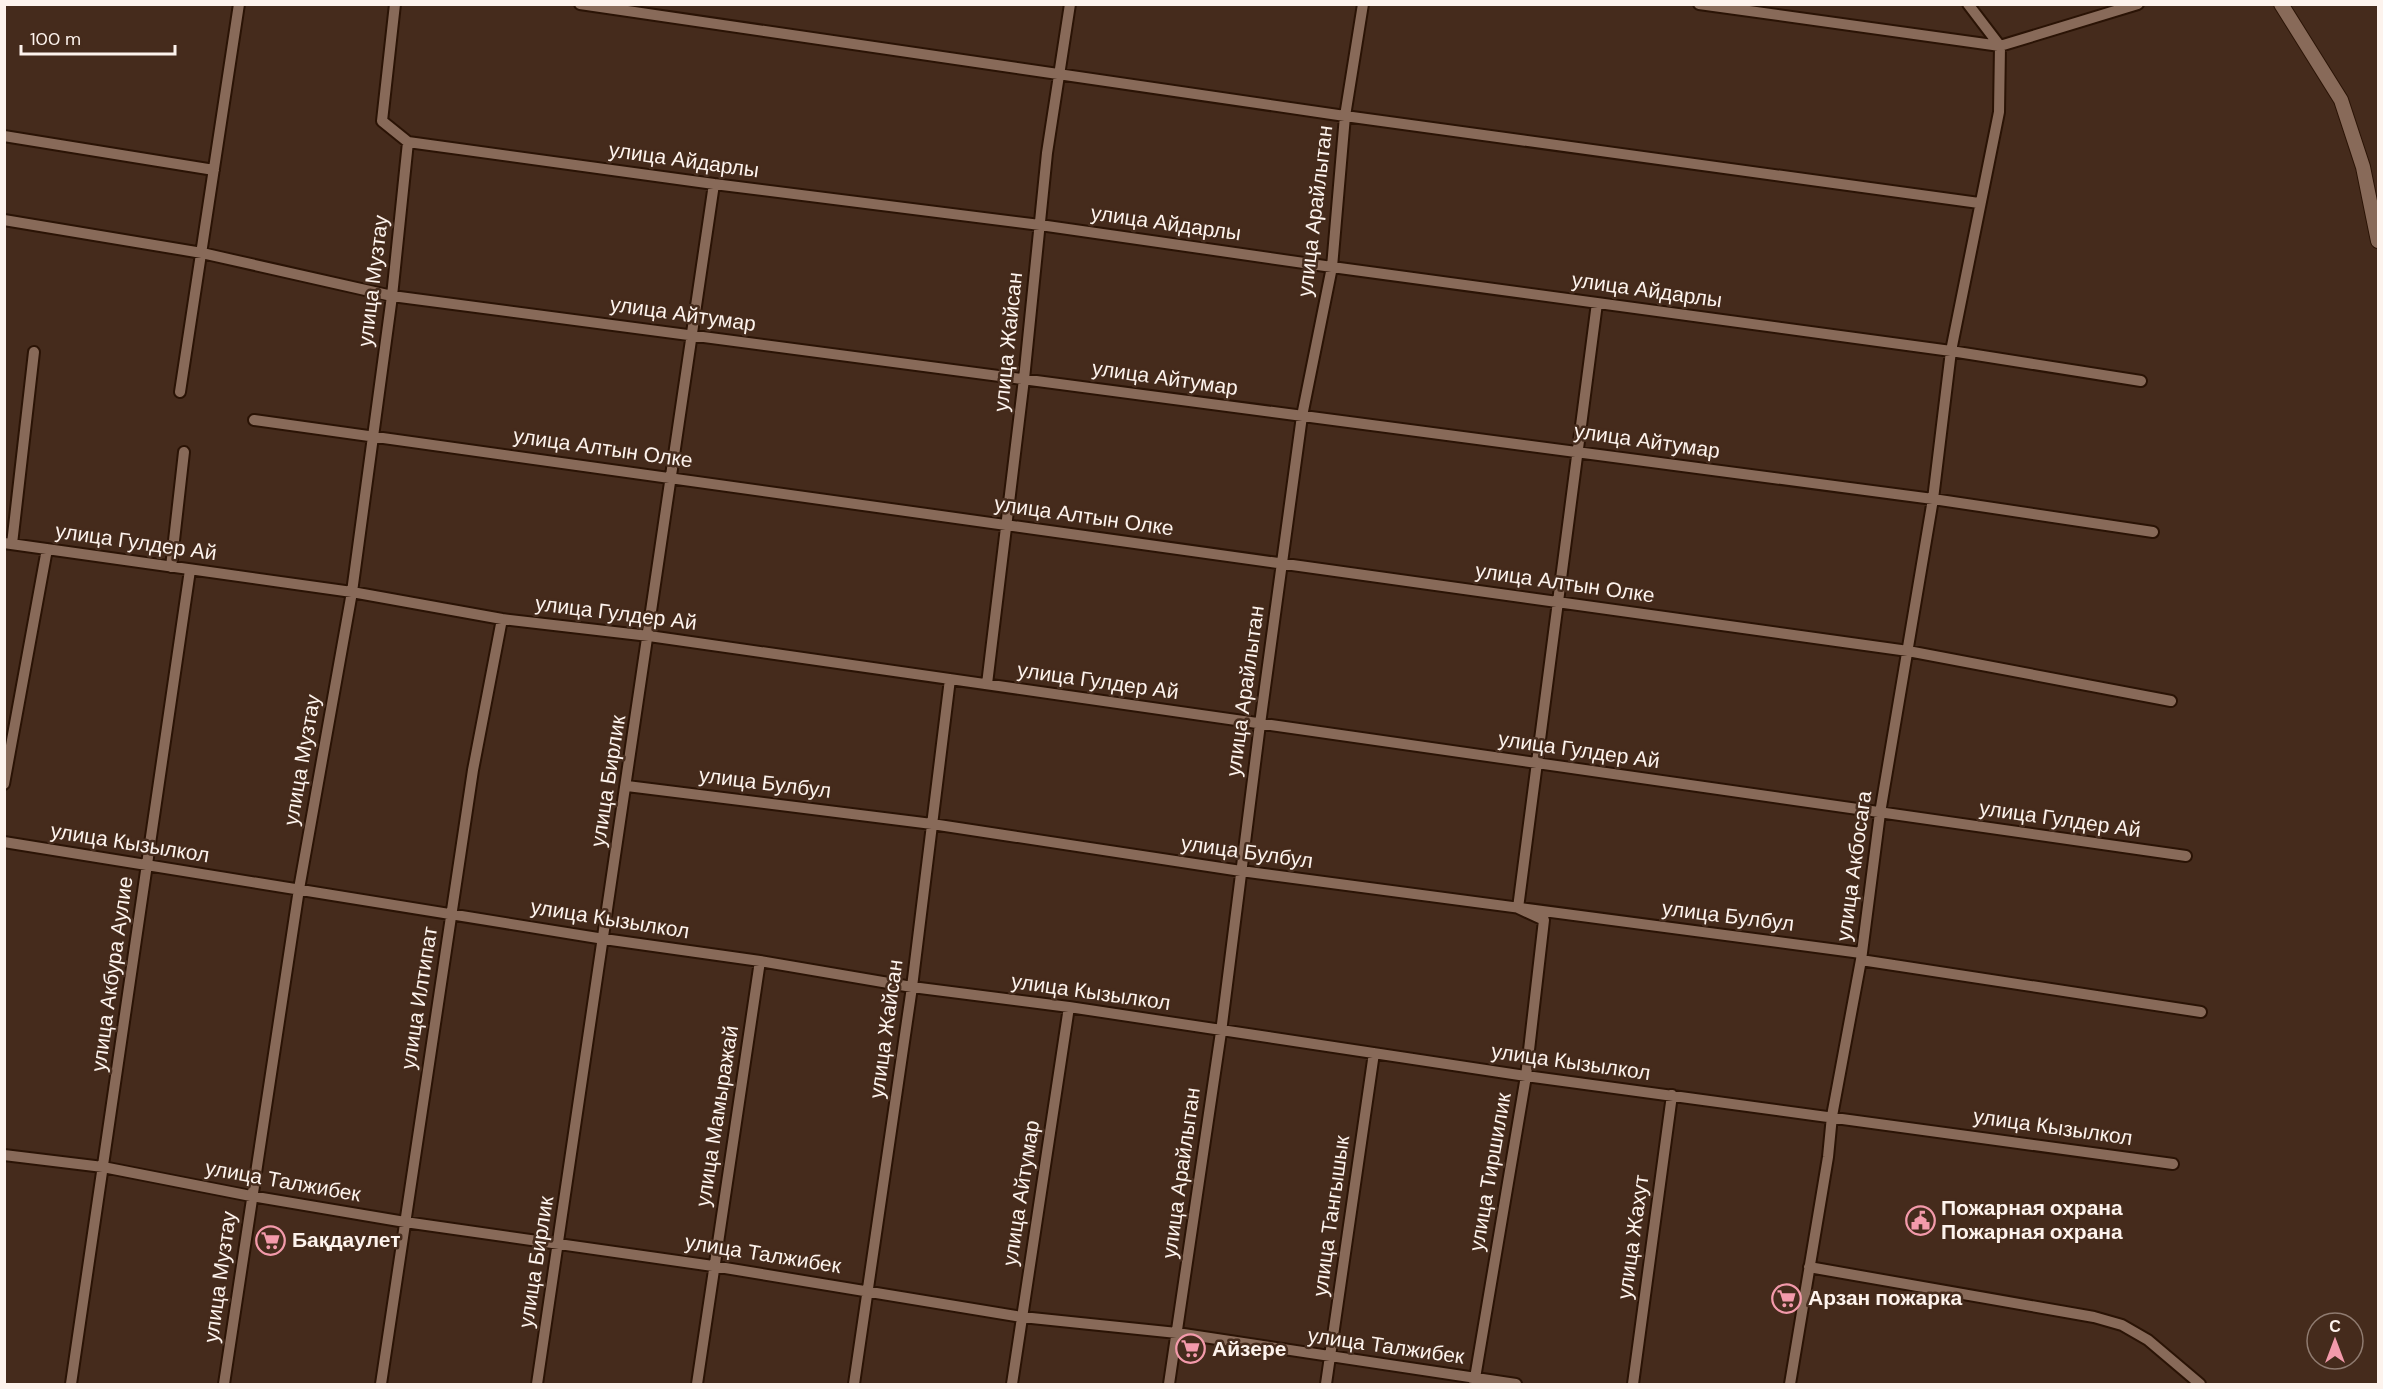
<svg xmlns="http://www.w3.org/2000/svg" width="2383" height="1389" font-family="'DM Sans',sans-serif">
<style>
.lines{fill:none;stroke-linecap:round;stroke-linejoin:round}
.minor-casing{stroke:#2a1305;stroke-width:14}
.tertiary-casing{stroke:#2a1305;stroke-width:16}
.minor{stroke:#886a59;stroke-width:10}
.tertiary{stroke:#886a59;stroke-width:14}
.labels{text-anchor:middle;stroke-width:5;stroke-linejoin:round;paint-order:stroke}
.street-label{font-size:21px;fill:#fdf3ed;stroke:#452b1c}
.poi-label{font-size:21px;font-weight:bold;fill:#fdf3ed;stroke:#452b1c;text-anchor:start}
</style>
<rect width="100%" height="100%" fill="#452b1c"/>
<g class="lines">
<defs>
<path id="minor" d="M395 4 382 121 408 142 714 184 1040 225 1332 267 1951 351 2141 381
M580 4 1345 116 1979 203
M1699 4 2000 46 2138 4
M4 136 214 170
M4 220 202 253 392 296 1933 499 2153 532
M180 392 239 4
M254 420 1908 651 2171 701
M4 543 352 592 502 619 649 636 2186 856
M12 544 34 352
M171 567 184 452
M987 684 1024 379 1047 153 1070 4
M4 784 47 549
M627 786 932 824 1241 871 1861 953
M4 842 604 939 760 961 912 987 1069 1007 1526 1076 2173 1164
M1861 960 2201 1012
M4 1155 103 1167 251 1196 405 1222 713 1266 1022 1317 1177 1333 1516 1384
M1809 1267 2094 1317 2122 1325 2148 1340 2200 1384
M71 1384 190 570
M224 1384 299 889 352 592 392 296 408 142
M381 1384 473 770 502 619
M537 1384 714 184
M697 1384 760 961
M854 1384 912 987 950 679
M1012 1384 1069 1007
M1169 1384 1221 1032 1260 724 1302 416 1332 267 1345 116 1363 4
M1326 1384 1374 1053
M1474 1384 1526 1076 1544 920 1518 908 1597 303
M1633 1384 1672 1095
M1790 1384 1828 1157 1832 1116 1861 960 1880 813 1933 499 1951 351 1999 112 2000 46 1968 4"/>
<path id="tertiary" d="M2281 4 2341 100 2363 167 2378 241"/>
</defs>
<use href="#minor" class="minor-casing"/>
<use href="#tertiary" class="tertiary-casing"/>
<use href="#minor" class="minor"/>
<use href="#tertiary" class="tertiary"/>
</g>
<defs>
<symbol id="civic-ring" viewBox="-11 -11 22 22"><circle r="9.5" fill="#452b1c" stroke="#f39aab" stroke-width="1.5"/><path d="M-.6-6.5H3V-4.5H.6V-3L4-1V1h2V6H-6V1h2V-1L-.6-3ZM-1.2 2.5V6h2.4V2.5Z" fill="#f39aab"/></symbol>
<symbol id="supermarket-ring" viewBox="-11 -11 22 22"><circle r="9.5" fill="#452b1c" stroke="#f39aab" stroke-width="1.5"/><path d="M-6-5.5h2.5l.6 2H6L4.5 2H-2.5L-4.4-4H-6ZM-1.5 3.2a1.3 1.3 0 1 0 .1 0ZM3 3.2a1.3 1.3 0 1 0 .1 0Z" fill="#f39aab"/></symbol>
</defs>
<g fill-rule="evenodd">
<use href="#civic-ring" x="1904" y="1204" width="33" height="33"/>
<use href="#supermarket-ring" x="254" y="1224" width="33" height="33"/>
<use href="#supermarket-ring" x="1770" y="1282" width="33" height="33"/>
<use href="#supermarket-ring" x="1174" y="1332" width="33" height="33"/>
</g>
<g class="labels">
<g class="street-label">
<text transform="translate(684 160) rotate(8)" y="7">улица Айдарлы</text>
<text transform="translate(1315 211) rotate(-83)" y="7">улица Арайлытан</text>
<text transform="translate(1166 223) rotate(8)" y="7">улица Айдарлы</text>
<text transform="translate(373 281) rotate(-83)" y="7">улица Музтау</text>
<text transform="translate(1647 290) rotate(8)" y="7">улица Айдарлы</text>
<text transform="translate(683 314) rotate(8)" y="7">улица Айтумар</text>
<text transform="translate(1008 342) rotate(-84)" y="7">улица Жайсан</text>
<text transform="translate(1165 378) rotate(8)" y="7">улица Айтумар</text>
<text transform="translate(1647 441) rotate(8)" y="7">улица Айтумар</text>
<text transform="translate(603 448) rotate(8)" y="7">улица Алтын Олке</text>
<text transform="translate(1084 516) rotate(8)" y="7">улица Алтын Олке</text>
<text transform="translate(136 542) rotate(8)" y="7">улица Гулдер Ай</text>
<text transform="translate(1565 583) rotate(8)" y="7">улица Алтын Олке</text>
<text transform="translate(616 613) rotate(7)" y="7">улица Гулдер Ай</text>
<text transform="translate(1098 681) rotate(8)" y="7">улица Гулдер Ай</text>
<text transform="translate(1245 691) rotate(-82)" y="7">улица Арайлытан</text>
<text transform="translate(1579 750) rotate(8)" y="7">улица Гулдер Ай</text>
<text transform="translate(302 760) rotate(-80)" y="7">улица Музтау</text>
<text transform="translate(608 781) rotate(-81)" y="7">улица Бирлик</text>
<text transform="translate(765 783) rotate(7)" y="7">улица Булбул</text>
<text transform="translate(2060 819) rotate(8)" y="7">улица Гулдер Ай</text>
<text transform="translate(130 843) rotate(9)" y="7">улица Кызылкол</text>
<text transform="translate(1247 852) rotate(8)" y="7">улица Булбул</text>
<text transform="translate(1854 866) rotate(-82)" y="7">улица Акбосага</text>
<text transform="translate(1728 916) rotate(7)" y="7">улица Булбул</text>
<text transform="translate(610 919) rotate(9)" y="7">улица Кызылкол</text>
<text transform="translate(112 974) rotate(-82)" y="7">улица Акбура Аулие</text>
<text transform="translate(1091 992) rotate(8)" y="7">улица Кызылкол</text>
<text transform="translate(419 998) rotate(-81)" y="7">улица Илтипат</text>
<text transform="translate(886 1029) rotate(-82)" y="7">улица Жайсан</text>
<text transform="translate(1571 1062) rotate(8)" y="7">улица Кызылкол</text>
<text transform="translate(717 1116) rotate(-81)" y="7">улица Мамыражай</text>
<text transform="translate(2053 1127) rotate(8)" y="7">улица Кызылкол</text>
<text transform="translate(1490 1172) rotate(-80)" y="7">улица Тиршилик</text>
<text transform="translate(1181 1173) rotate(-82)" y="7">улица Арайлытан</text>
<text transform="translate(283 1181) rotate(10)" y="7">улица Талжибек</text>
<text transform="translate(1021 1193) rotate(-81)" y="7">улица Айтумар</text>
<text transform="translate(1331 1216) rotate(-82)" y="7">улица Тангышык</text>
<text transform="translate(1633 1237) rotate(-82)" y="7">улица Жахут</text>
<text transform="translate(763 1254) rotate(9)" y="7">улица Талжибек</text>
<text transform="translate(536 1262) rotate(-81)" y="7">улица Бирлик</text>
<text transform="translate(220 1277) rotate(-82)" y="7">улица Музтау</text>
<text transform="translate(1386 1346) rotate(8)" y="7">улица Талжибек</text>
</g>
<g class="poi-label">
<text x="1941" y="1215">Пожарная охрана<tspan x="1941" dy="24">Пожарная охрана</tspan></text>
<text x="292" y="1247">Бақдаулет</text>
<text x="1808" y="1305">Арзан пожарка</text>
<text x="1212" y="1356">Айзере</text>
</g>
</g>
<rect width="2383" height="1389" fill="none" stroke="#fdf3ed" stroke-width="12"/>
<g transform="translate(2335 1341)"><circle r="28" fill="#452b1c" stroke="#8f7b70" stroke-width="1.5"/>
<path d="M0-4.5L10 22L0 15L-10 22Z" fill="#f39aab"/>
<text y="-9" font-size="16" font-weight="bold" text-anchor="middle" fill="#fdf3ed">С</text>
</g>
<path d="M21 45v9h154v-9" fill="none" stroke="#fdf3ed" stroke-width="3"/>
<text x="30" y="45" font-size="18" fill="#fdf3ed" stroke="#452b1c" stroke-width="4.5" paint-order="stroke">100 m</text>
</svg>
